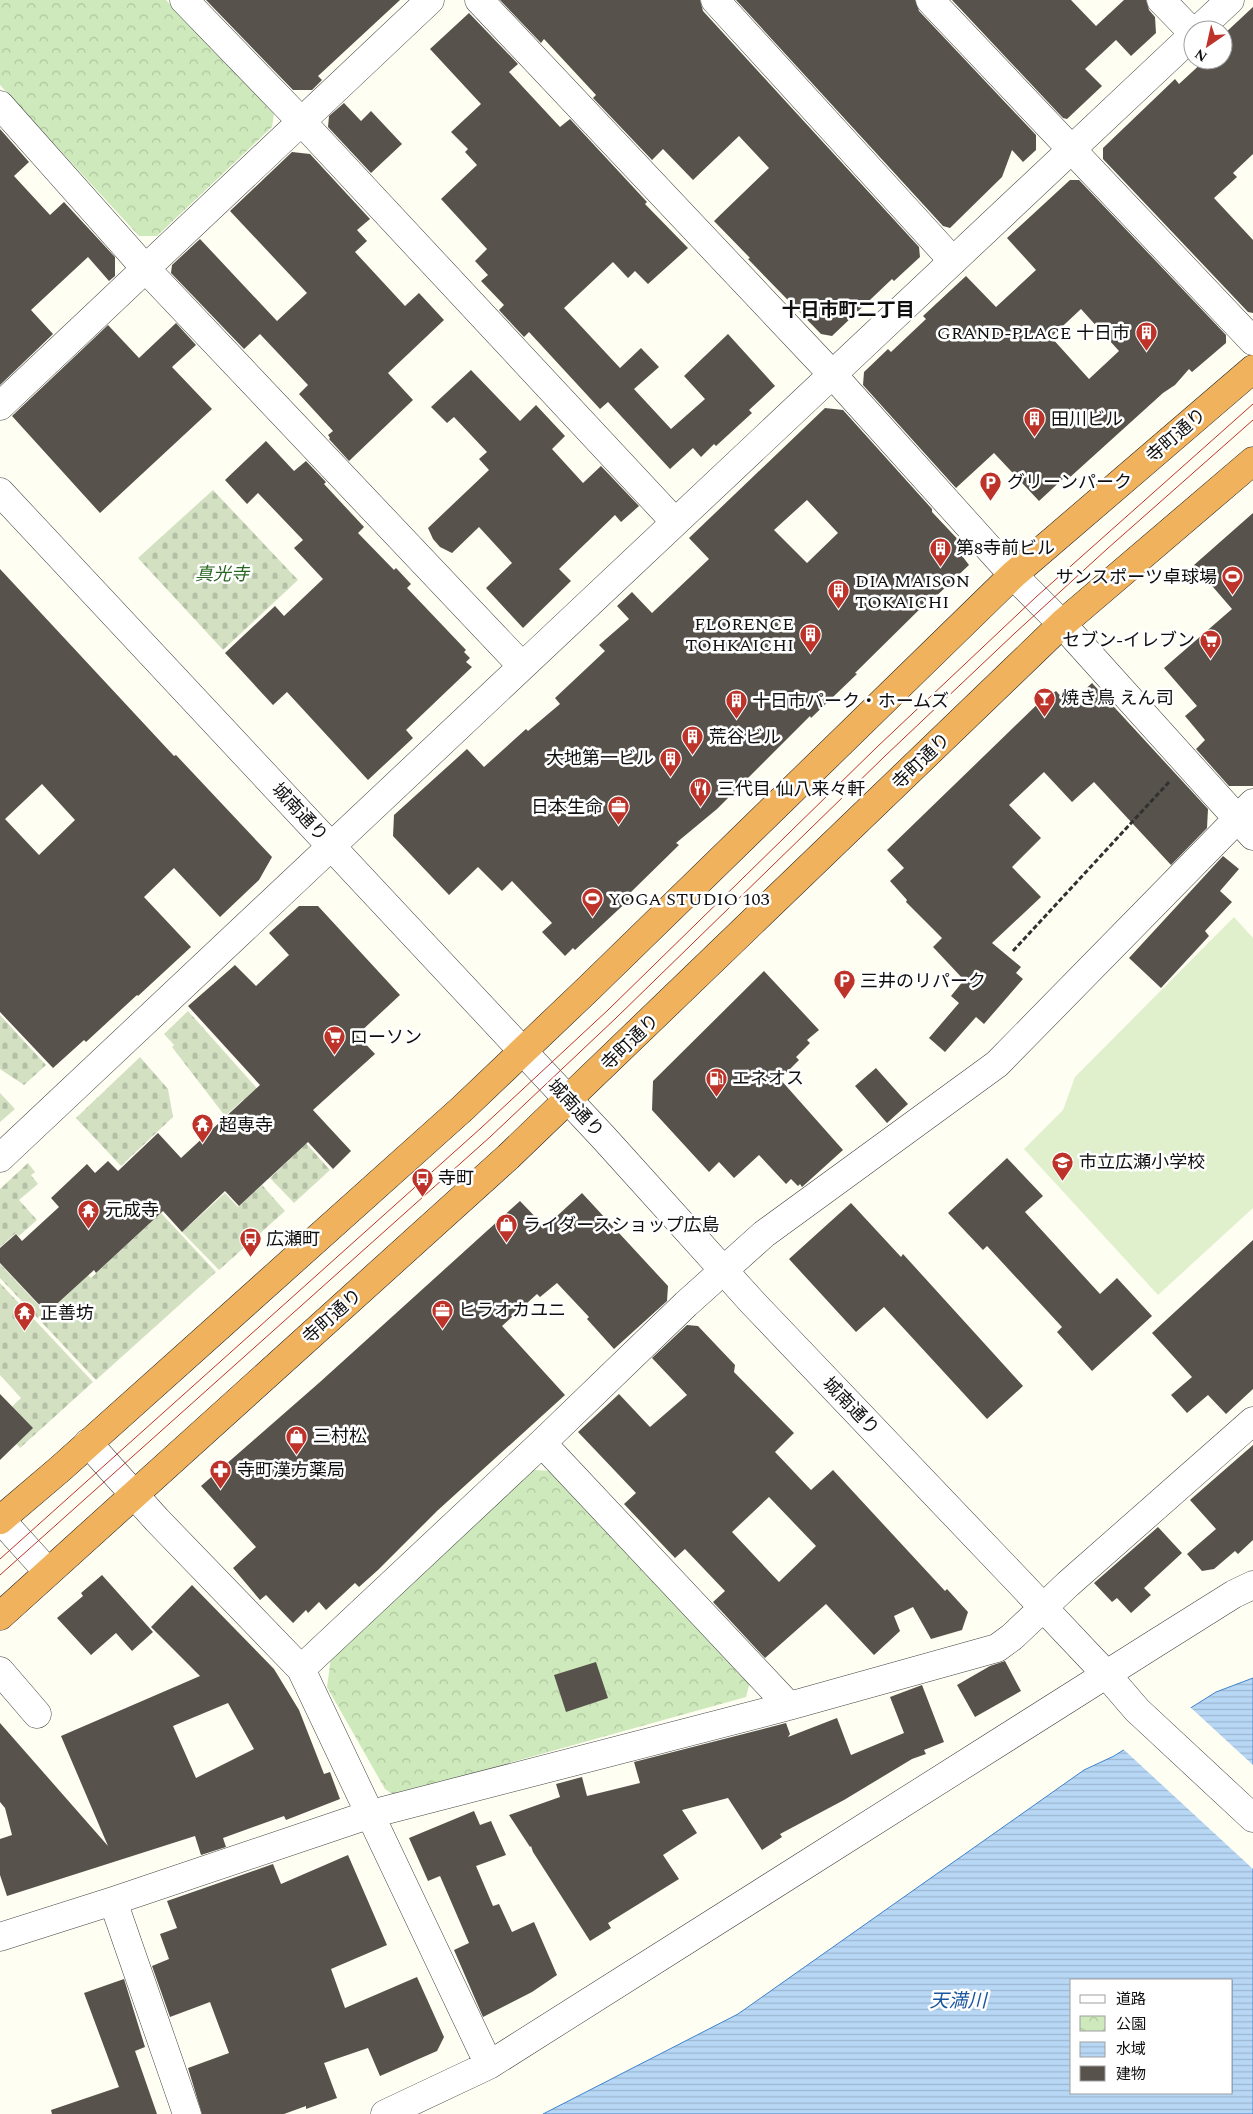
<svg xmlns="http://www.w3.org/2000/svg" width="1253" height="2114" font-family="Spectral,'Noto Sans JP',serif">
<style>
.cemetery{fill:url(#cemetery-stones)}
.park{fill:url(#park-crowns)}
.pitch{fill:#e0f0cd}
.water{fill:url(#water-rules);stroke:#3f83cb;fill-rule:evenodd}
.pier{fill:#fffef2}
.building{fill:#58524c;fill-rule:evenodd}
.lines{fill:none;stroke-linecap:round;stroke-linejoin:round}
.minor-casing{stroke:#424242;stroke-width:29}
.highway-casing{stroke:#202020;stroke-width:29}
.path{stroke:#313131;stroke-width:3;stroke-dasharray:5 2.5;stroke-linecap:butt}
.minor{stroke:#fff;stroke-width:28}
.highway{stroke:#f1b25d;stroke-width:28}
.tram{stroke:#bd3329;stroke-width:1}
.labels{text-anchor:middle;stroke-width:5;stroke-linejoin:round;paint-order:stroke}
.poi-label{font-size:18px;fill:#0f0f0f;stroke:#fff;text-anchor:start}
.street-label{font-size:18px;fill:#0f0f0f;stroke:#fff}
.park-label{font-size:18px;font-style:italic;fill:#276620;stroke:#fff}
.neighbourhood-label{font-size:19px;font-weight:bold;fill:#0f0f0f;stroke:#fff}
.water-label{font-size:19px;font-style:italic;fill:#1a569f;stroke:#fff}
</style>
<defs>
<pattern id="cemetery-stones" width="16" height="16" patternUnits="userSpaceOnUse" patternTransform="scale(1.25)"><rect width="16" height="16" fill="#d3e1c2"/><path d="M2 7V4a2 2 0 0 1 4 0v3zM10 15v-3a2 2 0 0 1 4 0v3z" fill="#b4c0a6"/></pattern>
<pattern id="park-crowns" width="20" height="18" patternUnits="userSpaceOnUse" patternTransform="scale(1.25)"><rect width="20" height="18" fill="#cee9bb"/><path d="M2 6a3 3 0 1 1 6 0M12 15a3 3 0 1 1 6 0" fill="none" stroke="#b0c7a0"/></pattern>
<pattern id="water-rules" width="6" height="5" patternUnits="userSpaceOnUse" patternTransform="scale(1.25)"><rect width="6" height="5" fill="#b7d7f5"/><path d="M0 2.5h6" fill="none" stroke="#9cb7d1"/></pattern>
</defs>
<rect width="100%" height="100%" fill="#fffef2"/>
<path class="cemetery" d="M213 490 298 580 223 650 138 558Z
M188 1011 330 1170 294 1203 270 1178 294 1155 243 1100 225 1116 172 1047 174 1045 164 1034Z
M0 1015 46 1065 24 1085 0 1069Z
M140 1057 168 1089 173 1117 121 1166 76 1118Z
M0 1093 15 1109 0 1122Z
M28 1163 35 1172 31 1175 38 1184 19 1200 37 1220 19 1236 16 1233 0 1247V1189Z
M262 1185 285 1211 219 1270 182 1232 225 1193 238 1207Z
M161 1213 216 1272 96 1380 0 1278V1264L47 1314 88 1275 91 1278Z
M0 1283 93 1382 20 1448 0 1425V1418L21 1398 0 1375Z"/>
<path class="park" d="M0 0H166L274 114 272 127 157 236H139L0 85Z
M532 1470 554 1471 751 1678 746 1697 394 1795 385 1789 327 1687 331 1657Z"/>
<path class="pitch" d="M1234 917 1253 938V1208L1158 1295 1024 1149 1063 1110 1075 1077Z"/>
<path class="water" d="M1253 1678V2114H543L738 2014 1084 1770 1114 1756 1216 1692ZM1072 1980H1232V2093H1072Z"/>
<path class="pier" d="M1189 1706 1253 1765V1869L1122 1748Z"/>
<path class="building" d="M206 0H400L318 76 322 80 312 90H293Z
M500 0H700L703 11 919 247 920 257 894 281 892 279 832 336 821 334 748 259 750 258 714 221 769 168 739 136 693 180 663 149 652 160 593 98 596 95 544 39 541 43Z
M736 0H915L919 11 1036 135V150L1023 162 1012 150 1002 177 950 228 943 226Z
M952 0H1071L1096 26 1124 0H1146L1149 10 1155 17 1156 33 1131 56 1116 40 1085 69 1102 86 1067 119 1063 118Z
M1253 7V154L1233 173 1237 177 1214 198 1253 240V313L1248 312 1103 159V148L1175 79 1179 84 1205 60H1223V35Z
M469 13 518 64 509 72 560 127 570 119 647 202 645 204 688 248 648 284 635 271 628 278 613 262 564 308 620 368 641 348 659 367 634 389 671 429 705 399 684 376 728 334 775 386 749 410 752 413 716 446 714 444 701 457 693 448 670 469 608 402 600 409 529 332 524 337 499 310 504 305 481 281 488 275 475 261 487 249 441 199 477 165 465 152 468 149 451 132 481 104 430 49Z
M344 103 361 121 371 111 402 144 371 173 328 127 329 116Z
M0 129 29 162 14 176 50 215 64 202 115 257V276L109 281 88 257 31 310 53 334 0 385Z
M292 152 310 154 370 219 357 230 367 241 355 252 405 306 419 293 444 320 388 373 413 400 349 461 329 439 330 438 328 435 333 431 299 394 308 385 260 334 244 349 171 273 172 265 200 239 277 321 307 293 230 211Z
M1070 180H1079L1226 335V343L1192 372 1189 369 1175 385 1163 393 1068 479 1065 477 1039 501 994 453 956 488 863 385 864 372 888 349 891 352 926 319 923 316 966 276 996 307 1036 270 1007 238ZM1081 309 1119 351 1089 379 1051 337Z
M176 323 196 345 172 367 212 409 100 513 12 416 108 325 139 358Z
M471 370 520 421 536 405 565 436 552 449 583 483 601 466 639 506 621 522 615 515 559 569 571 581 523 628 486 588 512 563 479 527 452 553 440 547 433 539 428 528 489 470 479 459 487 452 454 417 447 423 431 407Z
M825 408 843 410 932 509V512L965 547 960 553 969 565 929 603 928 601 855 673 857 674 811 718 810 716 717 809 676 843 679 845 630 893 633 896 575 950 573 948 565 956 542 932 552 923 512 881 502 891 478 867 449 895 393 836 394 815 467 749 484 767 526 729 528 731 560 704 555 698 605 651 599 645 629 619 617 606 632 592 652 613 709 559 689 538ZM807 500 838 533 807 563 774 530Z
M266 441 294 471 306 461 326 482 324 484 364 527 358 533 394 570 396 568 411 584 407 588 466 650 464 652 470 658 466 662 472 667 406 730 413 738 368 780 287 692 273 705 225 653 275 606 284 616 323 579 294 548 303 540 258 493 247 504 225 480Z
M1253 513V786H1229L1196 749 1205 740 1185 716 1197 706 1164 668 1232 609 1194 565Z
M0 569 174 756 176 755 272 857 259 880 220 917 174 868 144 897 191 947 138 996 137 995 86 1042 84 1040 53 1068 0 1012ZM42 784 75 820 39 855 5 819Z
M1092 683 1208 809 1207 828 1171 865 1094 782 1072 802 1044 772 1009 805 1041 838 1012 867 1041 897 992 943 1021 967 1016 973 1023 979 984 1024 976 1017 945 1052 929 1038 959 1003 951 996 964 980 933 947 942 938 906 902 907 900 890 881 904 868 887 850 1049 693 1051 695 1056 691 1066 702 1074 695 1076 698Z
M1223 856 1239 869 1220 891 1232 902 1205 931 1209 936 1161 988 1129 958Z
M299 906H318L400 995 357 1035 375 1054 313 1110 351 1151 333 1169 308 1142 239 1206 225 1191 182 1232 163 1211 96 1273 94 1270 47 1313 0 1263V1248L16 1234 22 1241 59 1207 51 1198 87 1164 95 1173 108 1161 118 1171 158 1133 181 1158 260 1085 188 1006 235 965 256 986 289 955 269 933Z
M764 971 819 1030 807 1040 810 1043 796 1057 799 1060 780 1079 843 1150 802 1187 800 1184 798 1186 791 1179 786 1184 759 1155 734 1178 719 1162 709 1172 652 1110 653 1081Z
M876 1068 908 1104 887 1123 855 1086Z
M1007 1158 1043 1196 1025 1212 1100 1294 1117 1278 1152 1316 1092 1371 1057 1332 1062 1327 987 1246 983 1250 948 1213Z
M582 1193 668 1286 667 1301 614 1349 587 1319 589 1317 557 1283 540 1297 537 1294 502 1326 565 1395 437 1511 378 1570 359 1587 355 1583 326 1610 319 1602 308 1613 306 1610 293 1623 266 1595 260 1600 233 1568 256 1547 201 1486 320 1382 520 1201 545 1227Z
M851 1203 901 1257 903 1254 1023 1386 987 1419 884 1307 856 1332 789 1259Z
M1253 1240V1389L1226 1414 1208 1395 1187 1413 1171 1395 1192 1377 1152 1333Z
M687 1325 698 1326 735 1365 734 1372 794 1433 775 1452 811 1490 833 1470 945 1591 947 1589 968 1612 962 1630 931 1639 913 1607 894 1616 900 1631 874 1655 826 1604 765 1658 713 1602 725 1591 685 1549 675 1558 624 1504 636 1493 578 1432 619 1394 650 1427 687 1395 652 1358ZM769 1497 816 1546 779 1582 732 1532Z
M0 1394 33 1428 0 1460Z
M1253 1445V1540L1238 1554 1235 1551 1214 1569 1202 1571 1187 1554 1216 1529 1190 1500Z
M1158 1527 1182 1553 1144 1588 1151 1595 1131 1613 1117 1598 1112 1602 1094 1583Z
M102 1575 153 1632 132 1651 116 1633 91 1655 57 1618 83 1596 81 1593Z
M192 1585 274 1669 299 1710 324 1774 330 1772 340 1799 286 1820 284 1816 223 1838 226 1847 201 1855 195 1836 7 1896 0 1875V1839L12 1835 5 1808 0 1802V1723L108 1846 61 1736 200 1676 151 1627ZM228 1703 254 1749 196 1778 173 1726Z
M1005 1661 1021 1691 975 1717 957 1685 990 1666Z
M596 1662 608 1698 566 1712 554 1675Z
M922 1685 944 1742 924 1750 926 1754 912 1759 844 1800 780 1834 782 1837 762 1850 728 1798 682 1810 697 1833 663 1855 679 1879 608 1923 611 1928 590 1941 533 1852 531 1846 530 1847 509 1815 560 1797 556 1784 582 1777 587 1796 640 1783 634 1762 786 1723 790 1734 788 1737 837 1718 851 1755 904 1733 890 1697Z
M474 1811 480 1825 491 1821 506 1855 476 1866 493 1906 499 1904 512 1932 534 1922 557 1975 532 1992 483 2017 454 1950 469 1943 440 1876 428 1881 409 1838Z
M348 1855 387 1945 331 1969 345 2008 417 1977 444 2037 437 2051 380 2076 368 2048 324 2063 337 2098 306 2109V2106L284 2114H202L188 2068 229 2053 210 2002 170 2017 152 1966 169 1959 160 1934 177 1928 167 1901 273 1864 281 1884Z
M124 1979 145 2047 135 2051 157 2114H52L51 2110 119 2087 84 1993Z"/>
<g class="lines">
<defs>
<path id="minor" d="M184 0 302 122 675 522
M479 0 832 374 1013 575 1062 624 1253 836
M715 0 953 261
M930 0 1253 341
M1161 0 1193 33
M1198 30 1230 0
M0 105 145 268 522 666
M0 406 430 0
M0 492 604 1138 753 1303 1020 1583 1106 1674 1137 1710 1253 1818
M0 1158 1193 35
M88 1443 157 1520 301 1669 489 2065
M542 1443 789 1706
M0 1519 48 1572
M301 1669 542 1443 686 1304 764 1234 997 1064 1253 803
M0 1671 37 1714
M113 1901 187 2114
M0 1937 113 1901 371 1814 789 1706 997 1648 1012 1637 1068 1584 1253 1421
M385 2114 489 2065 1148 1648 1234 1594 1253 1585"/>
<path id="highway" d="M0 1520 60 1469 463 1108 588 989 1013 575 1253 369
M0 1616 508 1157 1062 624 1253 461"/>
</defs>
<use href="#minor" class="minor-casing"/>
<use href="#highway" class="highway-casing"/>
<path class="path" d="M1013 951 1169 782"/>
<use href="#minor" class="minor"/>
<use href="#highway" class="highway"/>
<path class="tram" d="M0 1559 481 1128 608 1010 877 747 1036 597 1253 404
M0 1575 490 1137 616 1018 885 756 1015 633 1107 549 1253 420"/>
</g>
<defs>
<symbol id="building-pin" viewBox="-11 -11 22 30"><path d="M0 17L-7.5 6A9.5 9.5 0 1 1 7.5 6Z" fill="#bd3329" stroke="#fff"/><path d="M-4-6H4V6H1V3H-1V6H-4ZM-2.5-4.3h1.7v1.8h-1.7ZM.8-4.3h1.7v1.8H.8ZM-2.5-1h1.7V.8h-1.7ZM.8-1h1.7V.8H.8Z" fill="#fff"/></symbol>
<symbol id="parking-pin" viewBox="-11 -11 22 30"><path d="M0 17L-7.5 6A9.5 9.5 0 1 1 7.5 6Z" fill="#bd3329" stroke="#fff"/><path d="M-3.5-5.5H1a3.5 3.5 0 0 1 0 7H-1V5.5H-3.5ZM-1-3.4V-.6H.8a1.4 1.4 0 0 0 0-2.8Z" fill="#fff"/></symbol>
<symbol id="stadium-pin" viewBox="-11 -11 22 30"><path d="M0 17L-7.5 6A9.5 9.5 0 1 1 7.5 6Z" fill="#bd3329" stroke="#fff"/><path d="M0-5a6.5 5 0 1 0 0 10a6.5 5 0 1 0 0-10ZM-3.5-1.8h7v3.6h-7Z" fill="#fff"/></symbol>
<symbol id="supermarket-pin" viewBox="-11 -11 22 30"><path d="M0 17L-7.5 6A9.5 9.5 0 1 1 7.5 6Z" fill="#bd3329" stroke="#fff"/><path d="M-6-5.5h2.5l.6 2H6L4.5 2H-2.5L-4.4-4H-6ZM-1.5 3.2a1.3 1.3 0 1 0 .1 0ZM3 3.2a1.3 1.3 0 1 0 .1 0Z" fill="#fff"/></symbol>
<symbol id="bar-pin" viewBox="-11 -11 22 30"><path d="M0 17L-7.5 6A9.5 9.5 0 1 1 7.5 6Z" fill="#bd3329" stroke="#fff"/><path d="M-6-5H6L.8 .8V4.5H3.5V6h-7V4.5H-.8V.8Z" fill="#fff"/></symbol>
<symbol id="restaurant-pin" viewBox="-11 -11 22 30"><path d="M0 17L-7.5 6A9.5 9.5 0 1 1 7.5 6Z" fill="#bd3329" stroke="#fff"/><path d="M-5-6h1v4h1v-4h1v4h1v-4h1v5L-1.5 .5V6h-2V.5L-5-1ZM5-6V6H3V1.5H1.5Q1.5-4 5-6Z" fill="#fff"/></symbol>
<symbol id="office-pin" viewBox="-11 -11 22 30"><path d="M0 17L-7.5 6A9.5 9.5 0 1 1 7.5 6Z" fill="#bd3329" stroke="#fff"/><path d="M-6-3h4V-5.5h4V-3h4V5H-6ZM-1-4.5V-3h2v-1.5ZM-6 0V1H6V0Z" fill="#fff"/></symbol>
<symbol id="fuel-pin" viewBox="-11 -11 22 30"><path d="M0 17L-7.5 6A9.5 9.5 0 1 1 7.5 6Z" fill="#bd3329" stroke="#fff"/><path d="M-5.5-6h7V0h2V4h1.3V-2.5L3-4.5l.8-.8L6-3V5H2.5V1h-1V6h-7ZM-4.2-4.7v3.2H.2V-4.7Z" fill="#fff"/></symbol>
<symbol id="temple-pin" viewBox="-11 -11 22 30"><path d="M0 17L-7.5 6A9.5 9.5 0 1 1 7.5 6Z" fill="#bd3329" stroke="#fff"/><path d="M0-6L5-2H3V0L6.5 2.5H4V6H1.5V3h-3V6H-4V2.5H-6.5L-3 0V-2H-5Z" fill="#fff"/></symbol>
<symbol id="school-pin" viewBox="-11 -11 22 30"><path d="M0 17L-7.5 6A9.5 9.5 0 1 1 7.5 6Z" fill="#bd3329" stroke="#fff"/><path d="M0-5L7-2L0 1L-7-2ZM-4 1L0 2.5L4 1V4Q0 6-4 4Z" fill="#fff"/></symbol>
<symbol id="bus-pin" viewBox="-11 -11 22 30"><path d="M0 17L-7.5 6A9.5 9.5 0 1 1 7.5 6Z" fill="#bd3329" stroke="#fff"/><path d="M-5-6H5V4H4V6H2V4H-2V6H-4V4H-5ZM-3.5-4V0h7V-4ZM-3.5 1.2v1.5H-2V1.2ZM2 1.2v1.5H3.5V1.2Z" fill="#fff"/></symbol>
<symbol id="shop-pin" viewBox="-11 -11 22 30"><path d="M0 17L-7.5 6A9.5 9.5 0 1 1 7.5 6Z" fill="#bd3329" stroke="#fff"/><path d="M-5-2.5h2.3a2.7 3.5 0 0 1 5.4 0H5L5.5 6h-11ZM-1.5-2.5h3a1.5 2.3 0 0 0-3 0Z" fill="#fff"/></symbol>
<symbol id="pharmacy-pin" viewBox="-11 -11 22 30"><path d="M0 17L-7.5 6A9.5 9.5 0 1 1 7.5 6Z" fill="#bd3329" stroke="#fff"/><path d="M-2-6h4v4h4v4h-4v4h-4v-4h-4v-4h4Z" fill="#fff"/></symbol>
</defs>
<g fill-rule="evenodd">
<use href="#building-pin" x="1134" y="320" width="25" height="34"/>
<use href="#building-pin" x="1022" y="406" width="25" height="34"/>
<use href="#parking-pin" x="978" y="470" width="25" height="34"/>
<use href="#building-pin" x="928" y="536" width="25" height="34"/>
<use href="#stadium-pin" x="1220" y="564" width="25" height="34"/>
<use href="#building-pin" x="826" y="578" width="25" height="34"/>
<use href="#building-pin" x="798" y="622" width="25" height="34"/>
<use href="#supermarket-pin" x="1198" y="628" width="25" height="34"/>
<use href="#bar-pin" x="1032" y="686" width="25" height="34"/>
<use href="#building-pin" x="724" y="688" width="25" height="34"/>
<use href="#building-pin" x="680" y="724" width="25" height="34"/>
<use href="#building-pin" x="658" y="746" width="25" height="34"/>
<use href="#restaurant-pin" x="688" y="776" width="25" height="34"/>
<use href="#office-pin" x="606" y="794" width="25" height="34"/>
<use href="#stadium-pin" x="580" y="886" width="25" height="34"/>
<use href="#parking-pin" x="832" y="968" width="25" height="34"/>
<use href="#supermarket-pin" x="322" y="1024" width="25" height="34"/>
<use href="#fuel-pin" x="704" y="1066" width="25" height="34"/>
<use href="#temple-pin" x="190" y="1112" width="25" height="34"/>
<use href="#school-pin" x="1050" y="1150" width="25" height="34"/>
<use href="#bus-pin" x="410" y="1166" width="25" height="34"/>
<use href="#temple-pin" x="76" y="1198" width="25" height="34"/>
<use href="#shop-pin" x="494" y="1212" width="25" height="34"/>
<use href="#bus-pin" x="238" y="1226" width="25" height="34"/>
<use href="#office-pin" x="430" y="1298" width="25" height="34"/>
<use href="#temple-pin" x="12" y="1300" width="25" height="34"/>
<use href="#shop-pin" x="284" y="1424" width="25" height="34"/>
<use href="#pharmacy-pin" x="208" y="1458" width="25" height="34"/>
</g>
<g class="labels">
<g class="poi-label">
<text x="1130" y="339" text-anchor="end">GRAND-PLACE 十日市</text>
<text x="1051" y="425">田川ビル</text>
<text x="1007" y="488">グリーンパーク</text>
<text x="956" y="554">第8寺前ビル</text>
<text x="1217" y="583" text-anchor="end">サンスポーツ卓球場</text>
<text x="855" y="587">DIA MAISON<tspan x="855" dy="21">TOKAICHI</tspan></text>
<text x="794" y="630" text-anchor="end">FLORENCE<tspan x="794" dy="21">TOHKAICHI</tspan></text>
<text x="1195" y="646" text-anchor="end">セブン-イレブン</text>
<text x="1061" y="704">焼き鳥 えん司</text>
<text x="752" y="707">十日市パーク・ホームズ</text>
<text x="709" y="743">荒谷ビル</text>
<text x="654" y="764" text-anchor="end">大地第一ビル</text>
<text x="717" y="795">三代目 仙八来々軒</text>
<text x="603" y="813" text-anchor="end">日本生命</text>
<text x="608" y="905">YOGA STUDIO 103</text>
<text x="860" y="987">三井のリパーク</text>
<text x="350" y="1043">ローソン</text>
<text x="732" y="1084">エネオス</text>
<text x="219" y="1131">超専寺</text>
<text x="1079" y="1168">市立広瀬小学校</text>
<text x="438" y="1184">寺町</text>
<text x="105" y="1216">元成寺</text>
<text x="523" y="1231">ライダースショップ広島</text>
<text x="266" y="1245">広瀬町</text>
<text x="458" y="1316">ヒラオカユニ</text>
<text x="40" y="1319">正善坊</text>
<text x="313" y="1442">三村松</text>
<text x="237" y="1476">寺町漢方薬局</text>
</g>
<g class="street-label">
<text transform="translate(1176 435) rotate(-41)" y="6">寺町通り</text>
<text transform="translate(921 761) rotate(-44)" y="6">寺町通り</text>
<text transform="translate(300 812) rotate(47)" y="6">城南通り</text>
<text transform="translate(630 1042) rotate(-44)" y="6">寺町通り</text>
<text transform="translate(576 1108) rotate(47)" y="6">城南通り</text>
<text transform="translate(332 1316) rotate(-42)" y="6">寺町通り</text>
<text transform="translate(851 1406) rotate(46)" y="6">城南通り</text>
</g>
<g class="park-label">
<text x="222" y="580">真光寺</text>
</g>
<g class="neighbourhood-label">
<text x="848" y="316">十日市町二丁目</text>
</g>
<g class="water-label">
<text x="958" y="2007">天満川</text>
</g>
</g>
<rect x="1070" y="1979" width="162" height="115" fill="#ffffff" stroke="#9f9f9f"/>
<rect x="1080" y="1995" width="25" height="8" fill="#ffffff" stroke="#9f9f9f"/>
<text x="1116" y="2004" font-size="15" fill="#0f0f0f">道路</text>
<rect x="1080" y="2016" width="25" height="15" fill="url(#park-crowns)" stroke="#9f9f9f"/>
<text x="1116" y="2029" font-size="15" fill="#0f0f0f">公園</text>
<rect x="1080" y="2042" width="25" height="15" fill="url(#water-rules)" stroke="#9f9f9f"/>
<text x="1116" y="2054" font-size="15" fill="#0f0f0f">水域</text>
<rect x="1080" y="2066" width="25" height="15" fill="#58524c" stroke="#9f9f9f"/>
<text x="1116" y="2079" font-size="15" fill="#0f0f0f">建物</text>
<g transform="translate(1208 45) rotate(214)"><circle r="24" fill="#ffffff" stroke="#9f9f9f"/>
<path d="M0-4L9 19L0 12L-9 19Z" fill="#bd3329"/>
<text y="-8" font-size="14" font-weight="bold" text-anchor="middle" fill="#0f0f0f">N</text>
</g>
</svg>
